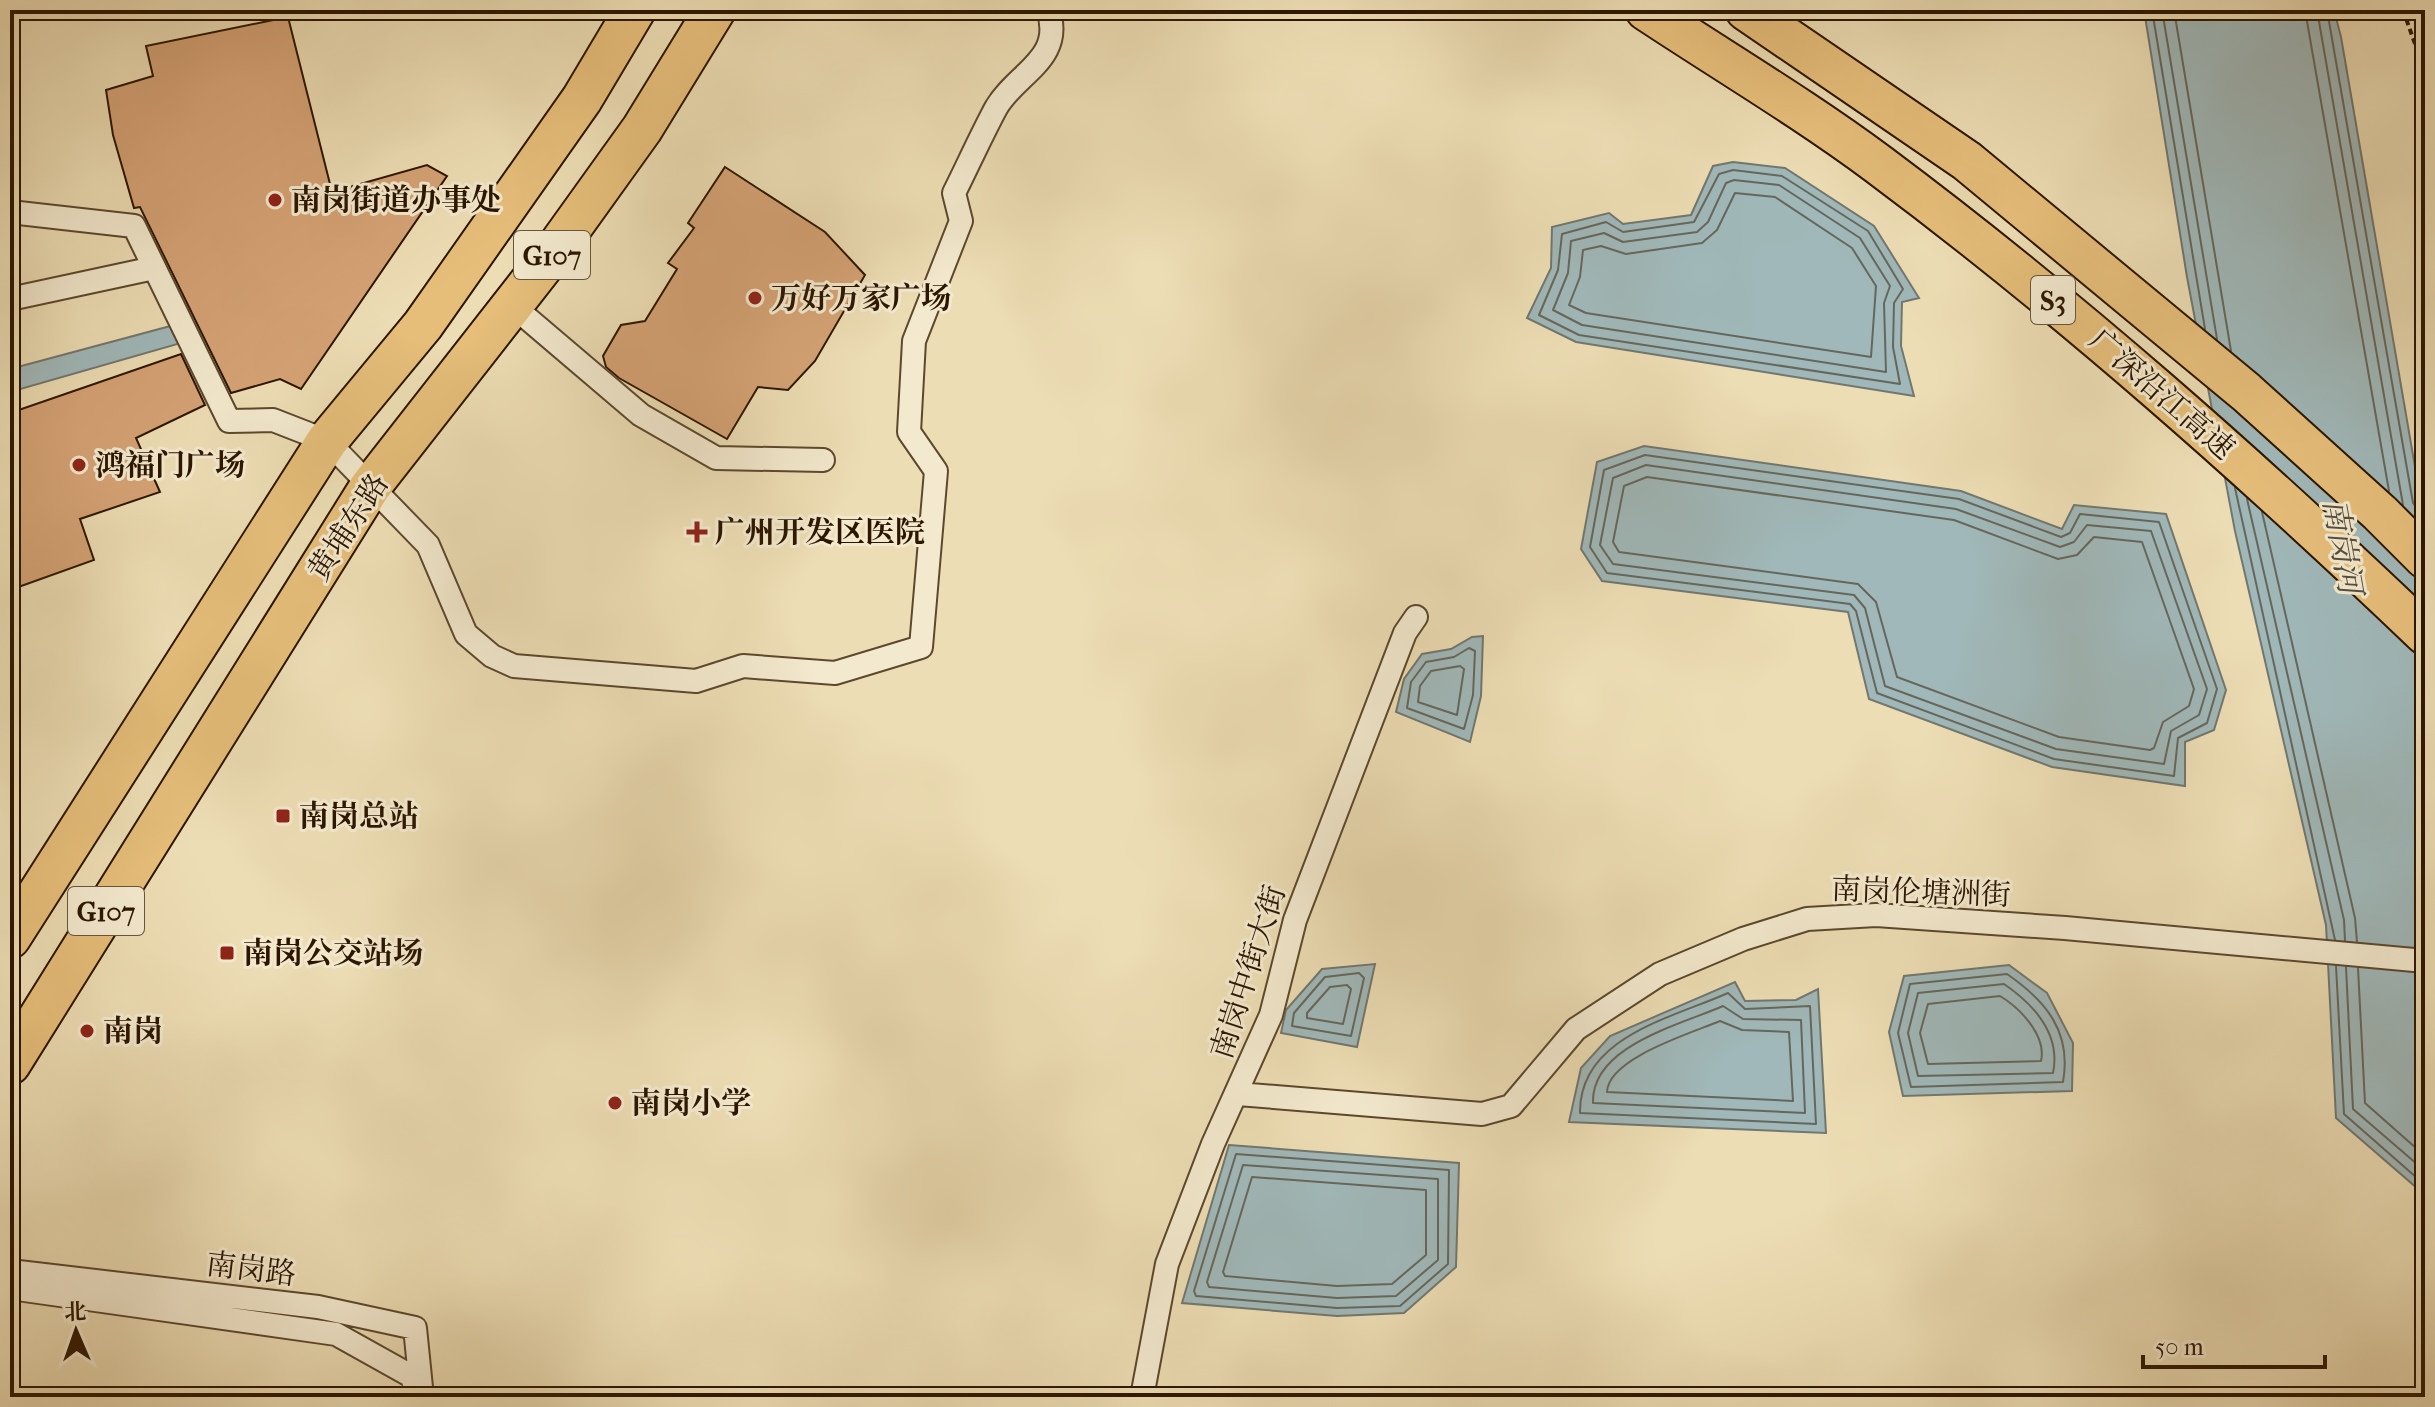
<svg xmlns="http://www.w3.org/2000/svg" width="2435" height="1407" font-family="'IM FELL French Canon','Noto Serif SC',serif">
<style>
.water{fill:#a0b8b9;stroke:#72776f;stroke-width:2}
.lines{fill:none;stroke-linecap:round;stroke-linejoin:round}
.shore{stroke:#66675c;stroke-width:2}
.building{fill:#d4a275;stroke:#2c1600;stroke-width:2}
.street-casing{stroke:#5c482d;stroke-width:26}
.highway-casing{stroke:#2c1600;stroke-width:44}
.path{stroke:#2c1600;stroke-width:4;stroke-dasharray:6 4;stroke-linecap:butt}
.street{stroke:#f3e9ce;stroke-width:22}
.highway{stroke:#e6be7a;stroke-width:40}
.poi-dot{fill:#8f2418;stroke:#f3e9ce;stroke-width:3}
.labels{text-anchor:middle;stroke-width:6;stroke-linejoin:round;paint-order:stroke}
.shield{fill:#f3e9ce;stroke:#68553e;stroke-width:2}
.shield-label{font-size:28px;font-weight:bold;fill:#2c1600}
.poi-label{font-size:30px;font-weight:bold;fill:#2c1600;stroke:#f3e9ce;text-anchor:start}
.street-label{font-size:30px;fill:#2c1600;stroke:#f3e9ce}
.water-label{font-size:32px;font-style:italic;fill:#554f41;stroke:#f3e9ce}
</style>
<rect width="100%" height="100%" fill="#edddb4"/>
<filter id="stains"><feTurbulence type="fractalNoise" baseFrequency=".0025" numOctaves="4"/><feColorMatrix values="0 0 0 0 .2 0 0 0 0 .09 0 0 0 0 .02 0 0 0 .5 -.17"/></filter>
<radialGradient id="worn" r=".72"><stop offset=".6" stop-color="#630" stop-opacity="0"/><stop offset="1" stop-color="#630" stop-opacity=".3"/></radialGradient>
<path class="water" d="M2144 10H2334L2341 37 2425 525V1195L2336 1118 2326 925 2235 531 2187 277Z
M1733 162 1785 168 1874 226 1919 298 1902 302 1901 346 1914 396 1576 342 1527 318 1551 268 1552 227 1609 213 1623 224 1691 215 1713 166Z
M178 324 188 341 10 392V369Z
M1644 446 1961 491 2062 529 2074 505 2166 514 2226 690 2214 730 2185 742V786L2052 767 1869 699 1848 612 1602 581 1581 549 1597 462Z
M1483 636 1481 696 1470 742 1396 712 1404 679 1422 654 1451 649 1472 637Z
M1375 964 1357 1047 1281 1033 1286 1010 1322 969Z
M2009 965 2047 993 2073 1043 2072 1091 1903 1096 1889 1032 1904 976Z
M1735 982 1745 1001 1796 1000 1818 989 1826 1133 1569 1122 1581 1068 1610 1036Z
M1229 1145 1459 1163 1456 1267 1404 1313 1337 1316 1182 1303Z"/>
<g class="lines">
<path class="shore" d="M2152 10 2205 329
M2162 10 2217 339
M2174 10 2231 351
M2305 10 2389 491
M2317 10 2403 505
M2327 10 2413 503 2418 510 2425 512
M1733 170 1782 176 1868 231 1903 289 1894 303 1893 347 1900 384 1579 335 1539 315 1558 270 1562 234 1606 222 1623 232 1694 222 1719 174Z
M1734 180 1779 185 1860 238 1890 286 1884 303 1886 372 1582 325 1553 310 1568 273 1571 241 1604 233 1623 242 1697 232 1708 222 1726 183Z
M1735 193 1775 197 1852 248 1876 286 1871 357 1586 313 1569 305 1580 277 1583 250 1601 246 1626 254 1702 243 1717 230Z
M1645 455 1959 499 2061 537 2070 533 2080 514 2159 522 2217 689 2207 723 2178 738 2174 776 2054 759 1877 693 1856 611 1850 604 1607 573 1590 547 1604 470Z
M1646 465 1956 509 2060 547 2074 542 2087 525 2151 531 2207 689 2199 715 2171 731 2164 764 2056 749 1885 686 1865 608 1854 595 1613 564 1600 545 1613 478Z
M1647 477 1954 520 2058 559 2077 555 2094 537 2142 542 2194 689 2189 706 2163 722 2154 748 2150 750 2059 737 1897 677 1876 602 1858 584 1619 552 1613 542 1624 486Z
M2235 488 2335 940
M2247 499 2344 920 2345 941
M2262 512 2355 918 2357 942
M1469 648 1475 651 1473 695 1464 729 1407 708 1411 682 1426 662 1454 657Z
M1460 666 1464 669 1457 715 1418 702 1420 686 1431 671Z
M2336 966 2344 1114 2425 1185
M2346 967 2353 1109 2425 1171
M2358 968 2365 1103 2425 1156
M1359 973 1364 978 1351 1036 1292 1026 1294 1013 1325 977Z
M2007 974C2046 1001 2072 1032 2063 1082L1911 1087 1898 1033 1910 984Z
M2004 984C2033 1004 2061 1034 2053 1073L1918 1076 1908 1033 1918 993Z
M1347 985 1351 989 1343 1024 1307 1018V1013L1330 987Z
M1728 993 1745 1009 1810 1006 1816 1124 1580 1113C1579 1037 1672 1018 1728 993Z
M2000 996C2020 1008 2047 1036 2041 1061L1928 1064 1920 1033 1928 1004Z
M1723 1006 1743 1019 1801 1020 1805 1113 1593 1103C1591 1046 1680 1025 1723 1006Z
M1720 1021 1742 1030 1789 1032 1793 1101 1607 1092C1608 1058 1692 1033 1720 1021Z
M1236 1154 1449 1170 1448 1264 1400 1306 1337 1308 1196 1296 1194 1291Z
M1243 1165 1438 1179V1260L1396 1296 1337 1298 1209 1287 1207 1282Z
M1252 1177 1426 1190V1255L1392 1284 1337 1286 1225 1276 1223 1272Z"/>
</g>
<path class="building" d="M288 17 332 192 427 165 447 176 301 389 280 379 231 393 140 207 134 208 113 135 106 90 153 76 146 46Z
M725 167 825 232 865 275 815 361 788 390 758 387 727 439 619 378 606 367 603 356 621 325 645 321 677 269 668 263 694 228 688 223Z
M181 354 205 405 136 438 160 492 80 519 94 560 10 590V413Z"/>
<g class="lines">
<defs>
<path id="street" d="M10 212 134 226 229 421 273 420 327 441 428 545 466 634 492 656 514 666 696 681 743 666 835 673 921 647 936 471 909 432 914 341 961 221 954 193C968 165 981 136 996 108 1016 73 1065 59 1048 10
M10 299 154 268
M514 307 641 415 716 458 823 460
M1238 1094 1482 1114 1511 1106 1576 1029 1660 974 1743 939 1807 919 1876 915 2065 928 2425 961
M10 1271 318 1307 415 1328 422 1397
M10 1288 336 1334 413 1377 415 1394
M1142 1397 1167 1264 1213 1144 1271 1015 1295 920 1405 633 1416 617"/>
<path id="highway" d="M1646 10C1723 61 1804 109 1878 164 2071 308 2251 468 2425 634
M1746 10 1967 161 2246 392 2380 513 2425 558
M10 938 327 441 423 325 582 99 635 10
M10 1064 370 487 553 253 642 129 715 10"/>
</defs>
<use href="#street" class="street-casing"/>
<use href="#highway" class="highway-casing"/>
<path class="path" d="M2403 10 2425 72
M2425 267 2420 274 2425 293"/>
<use href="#street" class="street"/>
<use href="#highway" class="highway"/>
</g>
<g class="poi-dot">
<circle cx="275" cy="200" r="8"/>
<circle cx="755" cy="298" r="8"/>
<circle cx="79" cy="465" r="8"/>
<path d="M693 520h8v8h8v8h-8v8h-8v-8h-8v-8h8z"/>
<rect x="275" y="808" width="16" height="16" rx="4"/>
<rect x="219" y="945" width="16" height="16" rx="4"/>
<circle cx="87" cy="1031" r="8"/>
<circle cx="615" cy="1103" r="8"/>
</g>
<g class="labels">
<g class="shield">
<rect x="514" y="231" width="76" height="48" rx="6"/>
<rect x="2031" y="276" width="44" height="48" rx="6"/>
<rect x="68" y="887" width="76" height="48" rx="6"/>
</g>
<g class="shield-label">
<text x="552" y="265">G107</text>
<text x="2053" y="310">S3</text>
<text x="106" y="921">G107</text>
</g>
<g class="poi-label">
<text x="291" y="210">南岗街道办事处</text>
<text x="771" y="308">万好万家广场</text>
<text x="95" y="475">鸿福门广场</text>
<text x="715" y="542">广州开发区医院</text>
<text x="299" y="826">南岗总站</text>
<text x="243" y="963">南岗公交站场</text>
<text x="103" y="1041">南岗</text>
<text x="631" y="1113">南岗小学</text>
</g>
<g class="street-label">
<text transform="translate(2162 394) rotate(41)" y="10">广深沿江高速</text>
<text transform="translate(348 527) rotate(-57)" y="10">黄埔东路</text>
<text transform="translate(1921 892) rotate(2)" y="10">南岗伦塘洲街</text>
<text transform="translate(1248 972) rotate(-72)" y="10">南岗中街大街</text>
<text transform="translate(251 1269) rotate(7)" y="10">南岗路</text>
</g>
<g class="water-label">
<text transform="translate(2343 546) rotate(80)" y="11">南岗河</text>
</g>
</g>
<rect width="2435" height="1407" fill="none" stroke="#edddb4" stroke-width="40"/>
<rect x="12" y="12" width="2411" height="1383" fill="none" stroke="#2c1600" stroke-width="4"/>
<rect x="20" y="20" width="2395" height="1367" fill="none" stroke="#2c1600" stroke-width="2"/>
<g transform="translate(76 1331) rotate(358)" stroke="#f3e9ce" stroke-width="6" paint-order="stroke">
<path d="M0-6L14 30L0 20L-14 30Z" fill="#2c1600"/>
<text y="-12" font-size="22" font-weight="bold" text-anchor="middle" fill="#2c1600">北</text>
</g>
<path d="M2143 1355v12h182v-12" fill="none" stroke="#2c1600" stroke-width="4"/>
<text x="2155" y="1355" font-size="24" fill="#2c1600" stroke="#f3e9ce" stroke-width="6" paint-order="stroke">50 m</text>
<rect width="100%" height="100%" filter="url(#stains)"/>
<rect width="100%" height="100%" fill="url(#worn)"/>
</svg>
